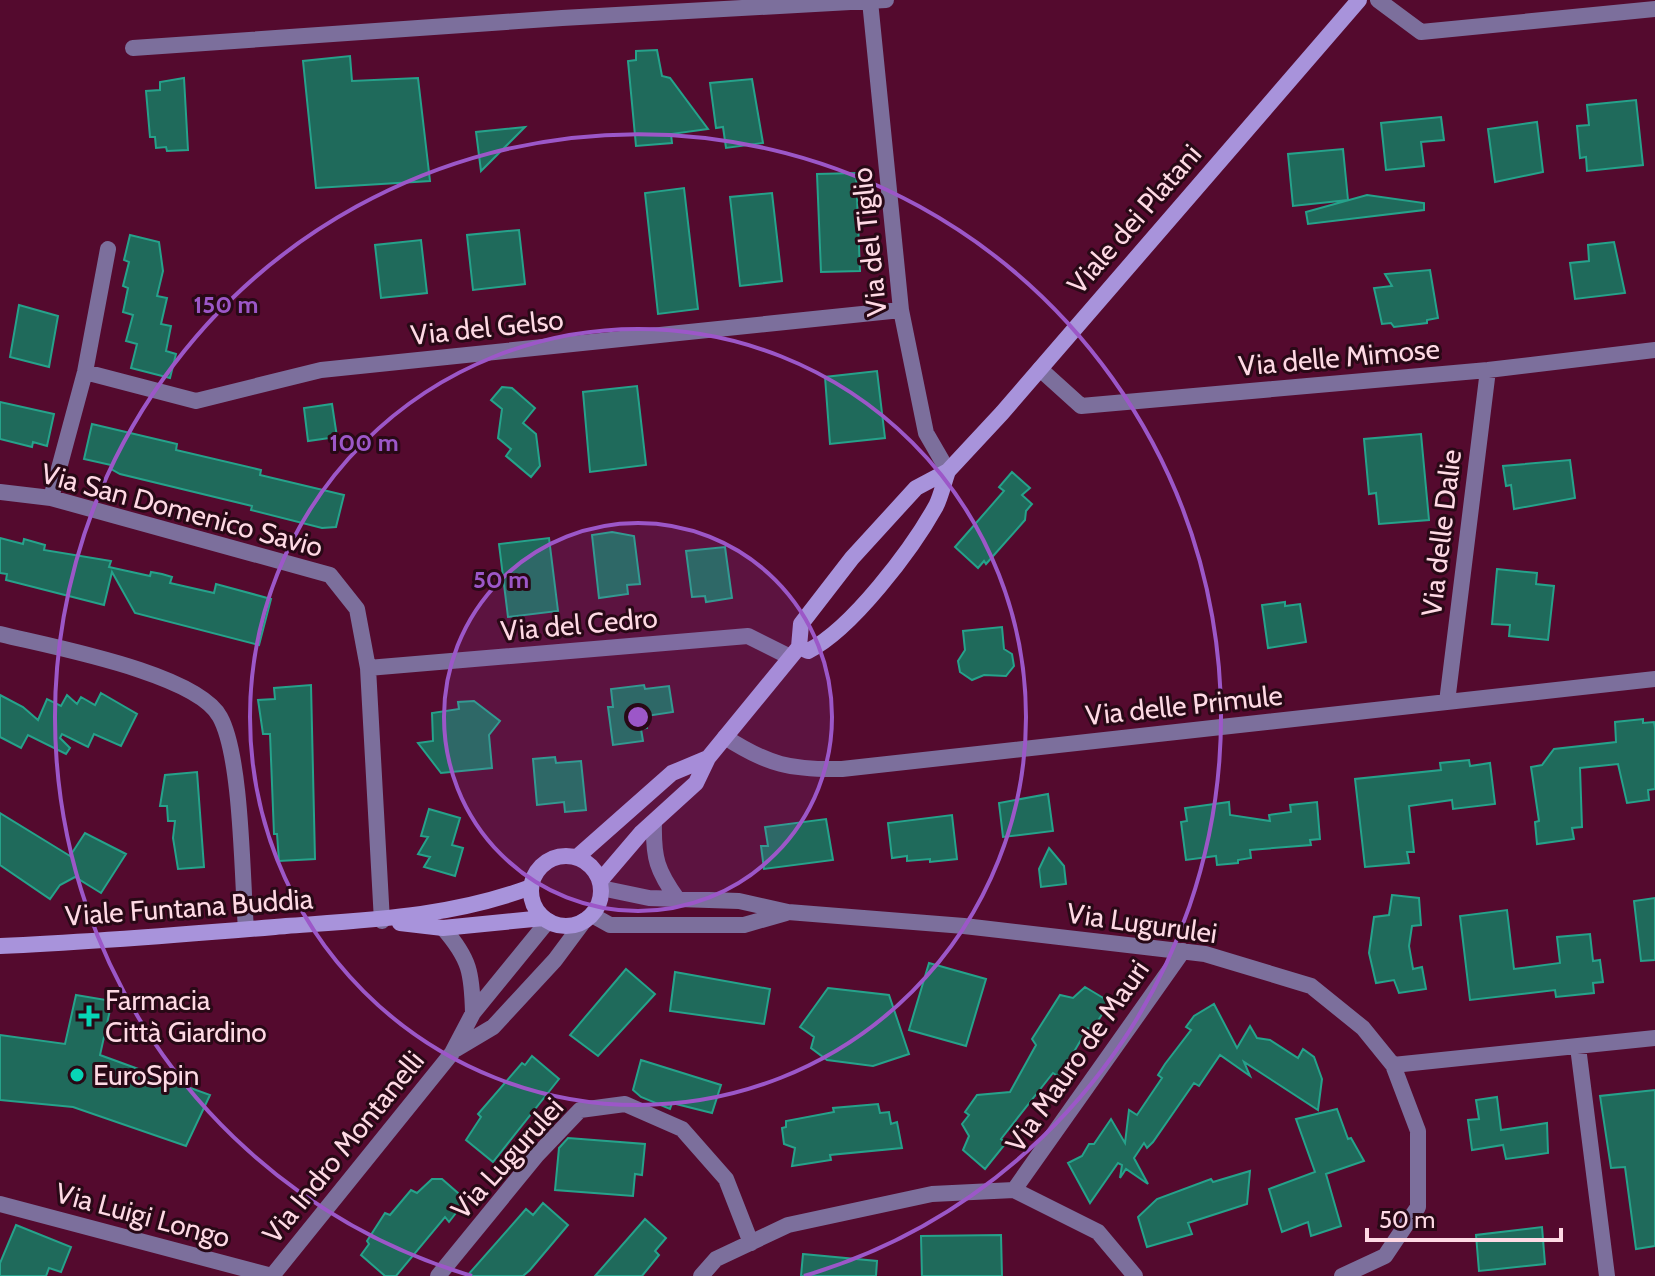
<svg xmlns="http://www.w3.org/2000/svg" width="1655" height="1276" font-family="Cabin,sans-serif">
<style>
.building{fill:#1f6a5b;stroke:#26a28b;stroke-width:2}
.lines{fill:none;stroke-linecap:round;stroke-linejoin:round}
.minor{stroke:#7c6f9c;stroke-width:16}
.secondary{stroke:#a893db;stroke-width:16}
.ring{fill:none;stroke:#9c57c8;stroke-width:4}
.poi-dot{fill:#07d5b6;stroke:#280916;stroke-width:3}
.labels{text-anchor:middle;stroke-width:6;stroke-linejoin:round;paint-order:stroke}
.street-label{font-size:28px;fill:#fed9e4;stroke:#280916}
.poi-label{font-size:28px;fill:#fed9e4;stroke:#280916;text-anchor:start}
.centre{fill:#9c57c8;stroke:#280916;stroke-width:4}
.ring-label{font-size:24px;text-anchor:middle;font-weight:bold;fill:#9c57c8;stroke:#280916;stroke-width:6;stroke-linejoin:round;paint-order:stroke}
</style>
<rect width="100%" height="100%" fill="#540a2e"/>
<path class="building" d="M657 50 662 76 670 78 708 129 671 134 672 143 636 146 628 61 636 60V51Z
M350 56 352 81 418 78 430 181 316 188 303 61Z
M184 78 188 150 167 151 166 147 156 148 155 137H150L146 91 160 90V82Z
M752 79 763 143 726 148 723 127 716 128 710 83Z
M1636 100 1643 165 1587 171 1586 157 1580 158 1577 126 1589 125 1587 105Z
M1441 117 1444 140 1421 142 1424 166 1386 170 1381 123Z
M1537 122 1543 172 1495 182 1488 129Z
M525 127 481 171 476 132Z
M1343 149 1348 200 1293 206 1288 154Z
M856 173 860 271 821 272 817 174Z
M684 188 698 309 658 314 645 193Z
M772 193 782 281 740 286 730 197Z
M1367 195 1424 203V210L1308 224 1306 212Z
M519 230 525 284 473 290 467 235Z
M130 235 159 242 163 271 157 296 167 298 161 324 171 326 166 351 176 354 170 378 131 368 137 344 126 341 133 315 123 312 128 288 123 286 129 262 124 260Z
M421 240 427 293 381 298 375 245Z
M1614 242 1625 293 1575 299 1570 263 1589 261 1588 245Z
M1430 270 1438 318 1427 320V323L1394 327 1391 323 1382 324 1374 288 1392 286 1385 274Z
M19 305 58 316 49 367 10 357Z
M877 371 885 438 830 444 825 377Z
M637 386 646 465 590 472 583 392Z
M502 387 512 388 535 408 523 423 536 434 540 466 531 477 506 456 511 449 498 438 502 409 491 400Z
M0 402 54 414 47 446 33 442 32 447 0 439Z
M332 404 337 437 308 441 304 408Z
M92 424 177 444 176 450 261 470 260 475 344 495 336 527 322 528 251 510 252 506 120 474 111 469V465L84 459Z
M1421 434 1429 520 1379 524 1376 493 1369 494 1364 439Z
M1570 460 1575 498 1514 509 1511 485 1506 486 1503 466Z
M1012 472 1030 488 1022 495 1032 504 1026 511 1025 520 986 564 984 561 978 568 955 547 1004 491 999 487Z
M612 532 634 536 640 584 627 585 628 594 599 598 592 535Z
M0 538 23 544 24 539 45 545 44 550 111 561 109 567 150 576 151 572 162 574 172 577 170 583 214 593 216 584 271 599 259 645 135 613 112 572 104 605 6 580 7 574 0 573Z
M549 538 558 611 508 617 499 544Z
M725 547 732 598 706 602 705 596 692 597 686 551Z
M1497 569 1537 573 1536 584 1554 586 1548 640 1509 636 1510 625 1492 624Z
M1285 602V606L1300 604 1306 642 1268 648 1262 605Z
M1002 627 1004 649 1012 654 1014 666 1006 676 984 675 972 680 960 672 958 661 965 650 963 631Z
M311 685 315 859 279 861 277 834H274L270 734H263L258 700 275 699 274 688Z
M644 685 645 689 669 686 673 712 646 716 647 728 641 729 643 741 613 745 608 707H613L611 689Z
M101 693 137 714 121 746 94 734 88 747 62 734 60 738 70 748 66 754 28 735 21 748 0 737V695L23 707 38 720 47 699 61 706 67 695 77 704 81 697 95 705Z
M474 701 500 721 489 735 492 768 441 773 418 743 433 741 432 713 459 709 458 702Z
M1643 719V723L1654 722 1655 728V789L1648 790 1649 800 1627 803 1618 764 1580 768 1582 827 1572 828 1574 839 1537 844 1535 822 1539 821 1531 767 1542 765 1554 749 1616 742 1615 722Z
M555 757 556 763 581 761 586 810 565 812 564 802 537 805 533 759Z
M1469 760 1470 766 1490 763 1495 804 1453 809 1452 800 1409 806 1414 852H1407L1409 863 1365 867 1355 779 1441 770 1440 763Z
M197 772 204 867 178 869 173 838 175 821H168L167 806H160L165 775Z
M1048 794 1053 831 1003 837 999 803Z
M1229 802 1230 815 1270 821 1269 815 1291 812 1290 805 1317 802 1320 839 1310 840 1311 845 1250 850 1251 858 1238 860V863L1217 865 1216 856 1186 860 1181 822 1187 821 1185 808Z
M429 809 460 818 452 845 463 848 455 876 424 867 430 857 418 854 428 837 421 836Z
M0 813 70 856 85 833 126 854 101 893 75 877 60 885 50 899 0 865Z
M952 815 957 859 930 862V859L907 861V856L892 858 888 823Z
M826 819 833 860 764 869 761 846H768L765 827Z
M1049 848 1064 866 1066 884 1041 887 1039 869Z
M1392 895 1419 898 1421 925 1412 926 1409 946 1413 969 1422 967 1426 989 1399 993 1394 980 1376 983 1369 953 1374 917 1389 915Z
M1655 898V960L1641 961 1634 901Z
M1507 910 1514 969 1560 963 1557 937 1590 934 1593 961 1600 960 1603 982 1593 983 1594 993 1556 997 1555 990 1470 1000 1460 916Z
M929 963 986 979 966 1046 909 1030Z
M626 969 655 994 598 1056 570 1035Z
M675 972 770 989 764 1024 670 1011Z
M1085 987 1110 1002 1092 1030 1088 1028 1059 1077 1053 1073 1001 1139 1006 1143 985 1169 963 1150 969 1136 962 1124 969 1115 965 1112 977 1095 1010 1092 1036 1045 1032 1039 1060 995 1073 998Z
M828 988 889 995 909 1054 873 1066 827 1060 811 1048 814 1037 800 1027Z
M76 995 112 1001 100 1055 210 1095 186 1146 73 1107 0 1100V1035L65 1044Z
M1214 1004 1237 1048 1250 1026 1257 1038 1270 1040 1298 1058 1303 1049 1314 1057 1322 1079 1318 1110 1244 1062 1250 1076 1220 1055 1199 1086 1194 1083 1153 1142 1147 1148 1144 1143 1134 1158 1148 1184 1126 1169 1120 1178 1122 1165 1118 1163 1090 1203 1068 1163 1082 1156 1089 1144H1094L1111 1119 1125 1143 1129 1110 1137 1115 1162 1078 1158 1075 1165 1064 1191 1030 1186 1027 1194 1016Z
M532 1056 559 1079 493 1162 466 1140 481 1117 478 1114 522 1063 525 1065Z
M641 1060 721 1085 712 1113 672 1103 670 1109 641 1097 633 1090Z
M1655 1090V1246L1636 1249 1625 1167 1611 1168 1600 1096Z
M1497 1097 1501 1130 1547 1123 1548 1153 1506 1159 1503 1145 1472 1150 1468 1120 1479 1119 1476 1100Z
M878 1104 880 1113 889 1112 891 1124 897 1122 902 1148 830 1155 831 1160 792 1166 795 1148 784 1144 782 1128 786 1127V1121L834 1112 833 1108Z
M1337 1109 1348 1139 1351 1138 1364 1161 1326 1174 1341 1226 1311 1236 1308 1222 1282 1232 1269 1189 1315 1172 1296 1119Z
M568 1138 645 1144 642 1175 635 1174 633 1196 555 1190 559 1148Z
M1250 1171 1247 1204 1188 1223 1192 1234 1147 1247 1138 1217 1157 1199 1211 1179 1213 1182Z
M432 1179H442L466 1200 449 1222 445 1217 396 1276H385L361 1255 369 1244 367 1241 385 1213 390 1215 411 1190 417 1193Z
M543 1203 568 1225 530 1270 523 1276H467L526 1209 533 1215Z
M645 1219 666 1238 655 1251 659 1255 642 1276H595Z
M16 1225 71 1247 61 1272 49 1268 46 1276H0V1263Z
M1542 1227 1545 1264 1479 1271 1476 1235Z
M1001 1235 1002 1276H922L921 1236Z
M803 1254 877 1261 876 1276H801Z"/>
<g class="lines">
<path class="minor" d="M1378 0 1421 32 1655 9
M870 1 901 310 926 433 948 471
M133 48 562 18 886 0
M1040 369 1081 406 1488 370 1655 350
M85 372 196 401 321 370 901 310
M0 492 51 498 330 575 357 609 368 668 382 921
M51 498 85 372 108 249
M0 634C48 646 197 673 220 717 242 757 242 879 246 929
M368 668 748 636 790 657
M1447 702 1488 370
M725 737C768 765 791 770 842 769L1655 679
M654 822C653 858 657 871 678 900
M601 888 649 898 739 901 788 912 964 926 1205 954 1311 986 1363 1028 1393 1065 1418 1131V1207L1385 1256 1342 1276
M592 915 610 925H744L786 913
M443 928C470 959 472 973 473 1013
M1578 1047 1607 1276
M456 1049 493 1027 555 960 584 921
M1393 1065 1655 1038
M1014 1190 1183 951
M0 1204 272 1276
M272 1276 452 1053 473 1013 548 921
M438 1276 537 1155 580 1110 625 1104 682 1129 726 1179 751 1243
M701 1276 716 1259 788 1225 932 1194 1014 1190 1098 1232 1135 1276"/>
<path class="secondary" d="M799 647 808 651C852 629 912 549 936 506 941 496 944 482 948 471
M531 891a35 35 0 1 1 70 0a35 35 0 1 1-70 0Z
M577 857 672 773 708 758
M600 881 641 833 696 783 708 758 799 647 801 624 852 558 916 488 948 471 1002 413 1359 0
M400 923 443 928 544 918
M0 946C96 942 190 934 286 926 370 920 451 917 531 887"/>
</g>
<circle cx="638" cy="717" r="194" fill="#9c57c8" fill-opacity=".12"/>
<g class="ring">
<circle cx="638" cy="717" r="194"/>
<circle cx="638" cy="717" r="388"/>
<path d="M472 1276A583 583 0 1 1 804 1276"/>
</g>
<g class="poi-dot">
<path d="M85 1004h8v8h8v8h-8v8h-8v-8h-8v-8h8z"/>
<circle cx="77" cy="1075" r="8"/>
</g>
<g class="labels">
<g class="street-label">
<text transform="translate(1134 219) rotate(-49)" y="10">Viale dei Platani</text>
<text transform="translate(869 242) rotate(-96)" y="10">Via del Tiglio</text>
<text transform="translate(487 327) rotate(-6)" y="10">Via del Gelso</text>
<text transform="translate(1339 357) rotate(-5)" y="10">Via delle Mimose</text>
<text transform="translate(182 510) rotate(15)" y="10">Via San Domenico Savio</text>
<text transform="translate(1441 533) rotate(-83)" y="10">Via delle Dalie</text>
<text transform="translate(579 624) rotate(-5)" y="10">Via del Cedro</text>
<text transform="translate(1184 705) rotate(-6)" y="10">Via delle Primule</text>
<text transform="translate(189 907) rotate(-4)" y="10">Viale Funtana Buddia</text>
<text transform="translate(1142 923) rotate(8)" y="10">Via Lugurulei</text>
<text transform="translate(1077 1056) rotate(-55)" y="10">Via Mauro de Mauri</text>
<text transform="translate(343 1147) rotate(-51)" y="10">Via Indro Montanelli</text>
<text transform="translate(507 1158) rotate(-48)" y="10">Via Lugurulei</text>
<text transform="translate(143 1215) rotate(15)" y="10">Via Luigi Longo</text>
</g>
<g class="poi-label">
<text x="105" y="1010">Farmacia<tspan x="105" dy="32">Città Giardino</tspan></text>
<text x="93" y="1085">EuroSpin</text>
</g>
</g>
<circle cx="638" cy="717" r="12" class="centre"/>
<g class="ring-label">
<text x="226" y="313">150 m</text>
<text x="364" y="451">100 m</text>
<text x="501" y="588">50 m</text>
</g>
<path d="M1367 1228v12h194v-12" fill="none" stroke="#fed9e4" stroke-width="4"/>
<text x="1379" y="1228" font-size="24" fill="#fed9e4" stroke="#280916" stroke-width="6" paint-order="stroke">50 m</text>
</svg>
